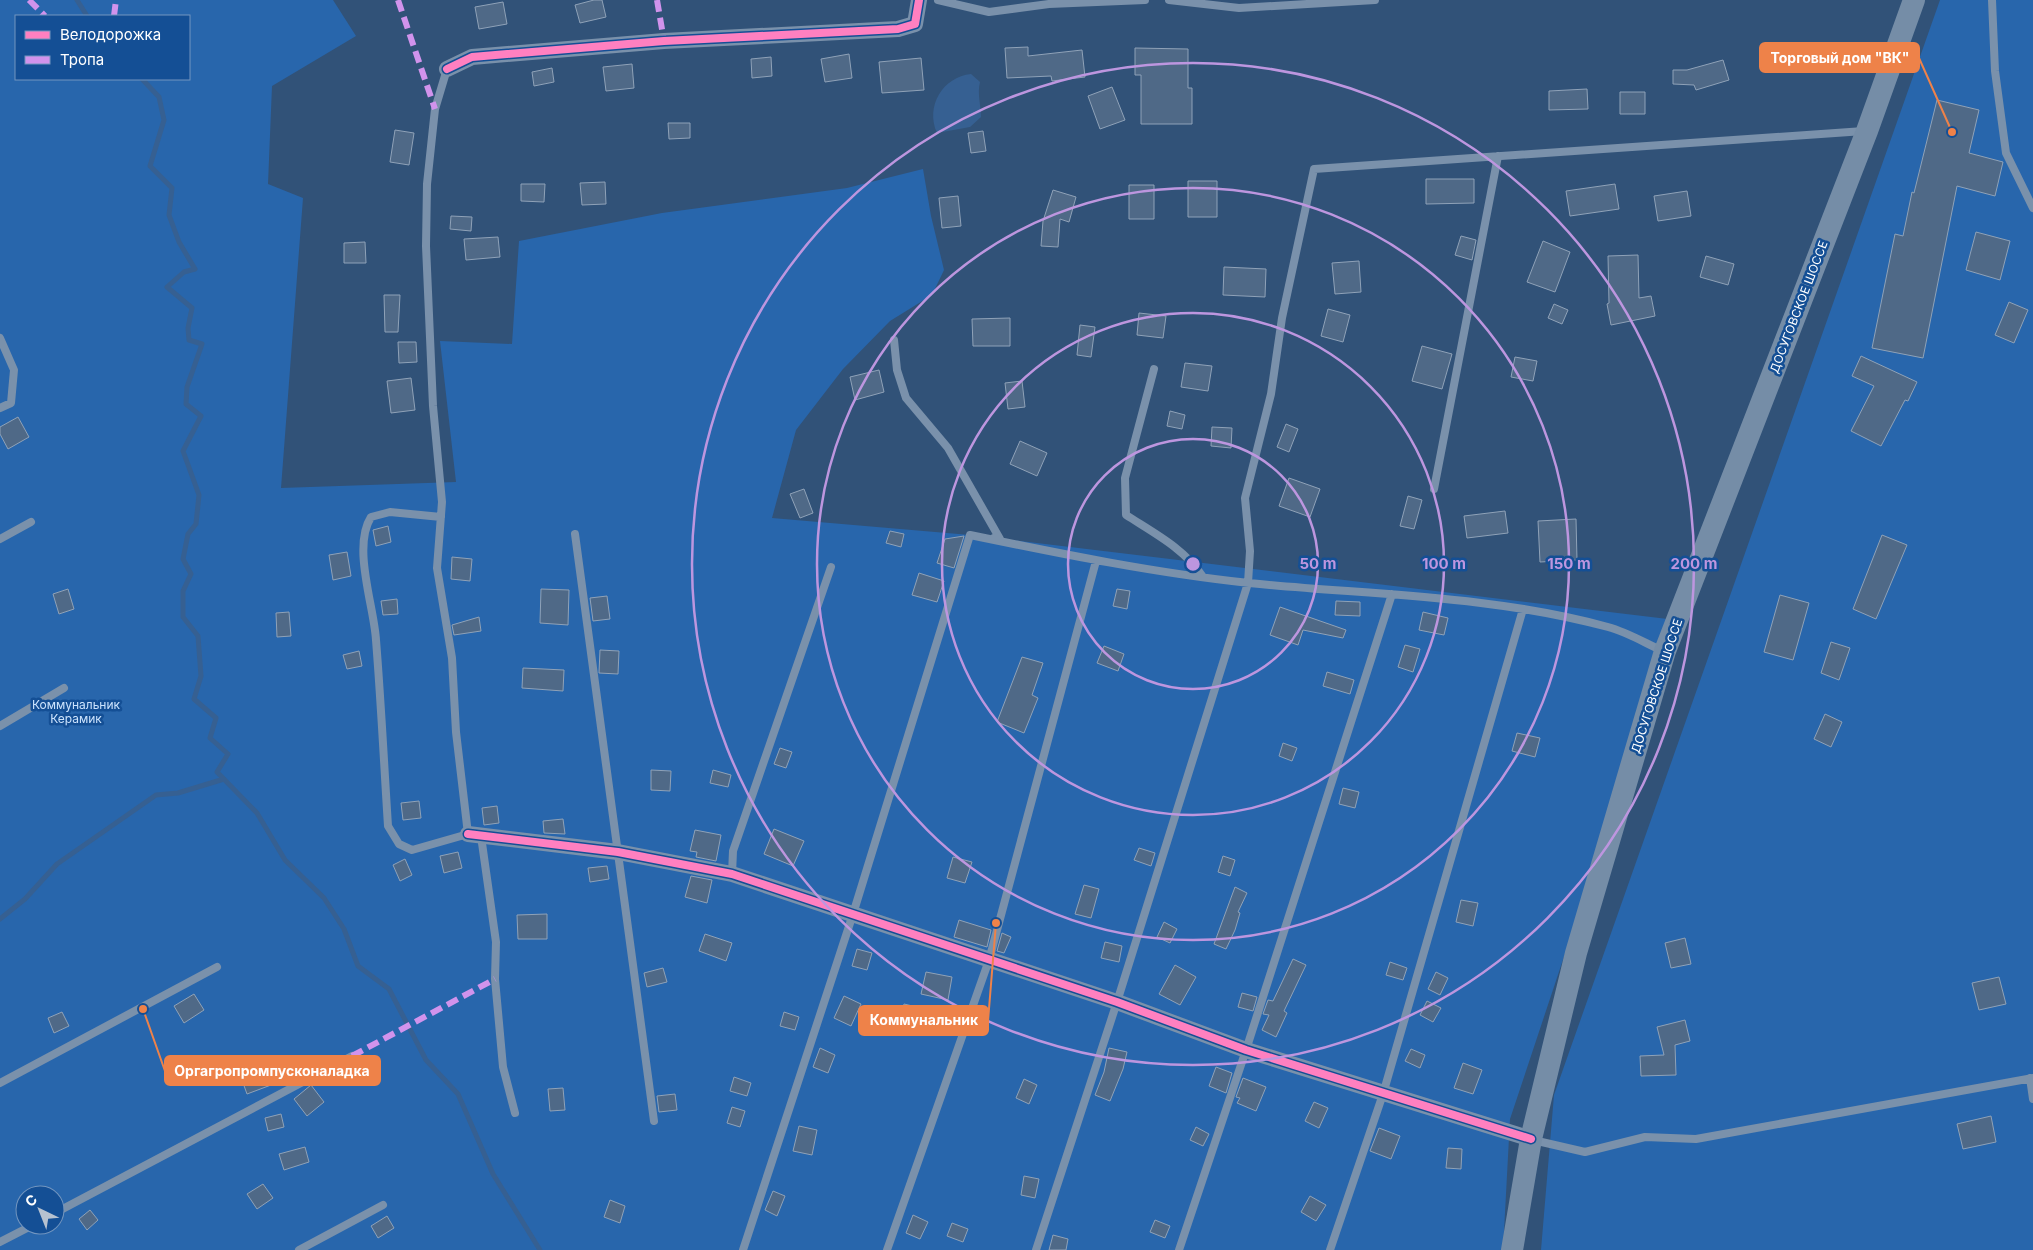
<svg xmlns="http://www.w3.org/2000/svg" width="2033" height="1250" font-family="Inter,sans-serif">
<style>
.green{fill:#2866ac;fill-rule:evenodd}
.water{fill:#366092}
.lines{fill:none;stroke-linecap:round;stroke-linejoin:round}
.stream{stroke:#366092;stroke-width:5}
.building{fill:#4f6987;stroke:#8fa2b8}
.lane{stroke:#7a91ab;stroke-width:8}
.street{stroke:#7a91ab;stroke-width:16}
.secondary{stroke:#758da7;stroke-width:22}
.quiet{stroke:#d193ec;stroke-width:6;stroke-dasharray:12 6;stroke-linecap:butt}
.cycleway-casing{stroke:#144f95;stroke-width:11}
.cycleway{stroke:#ff80c0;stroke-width:8}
.ring{fill:none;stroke:#bd96df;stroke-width:2.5}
.labels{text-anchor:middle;stroke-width:5;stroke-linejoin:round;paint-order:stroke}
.street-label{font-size:12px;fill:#fff;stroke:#144f95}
.park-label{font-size:12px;fill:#cce3fd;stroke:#144f95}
.centre{fill:#bd96df;stroke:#144f95;stroke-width:2.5}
.ring-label{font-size:15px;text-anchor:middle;font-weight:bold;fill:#bd96df;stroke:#144f95;stroke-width:5;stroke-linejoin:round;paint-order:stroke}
.leader{fill:none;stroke:#ee8249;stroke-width:2}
.callout-dot{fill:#ee8249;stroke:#144f95;stroke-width:2}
.callout{fill:#ee8249;stroke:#ee8249;stroke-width:2}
.callout-label{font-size:14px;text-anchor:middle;font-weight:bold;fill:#fff}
</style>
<rect width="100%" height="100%" fill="#315278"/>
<path class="green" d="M0 0H333L356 36 272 86 268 184 303 198 281 488 456 482 440 341 512 344 519 241 662 213 847 188 923 169 931 216 944 270 932 295 890 321 843 369 796 430 772 518 970 535 1676 620 1510 1119 1503 1250H0ZM16 16H189V79H16ZM25 1195H55V1225H25Z
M1940 0H2033V1250H1541L1554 1095Z"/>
<path class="water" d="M971 74 980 82C977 94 981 105 981 117L970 127 937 133C925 106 943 77 971 74Z"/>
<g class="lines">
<path class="stream" d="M77 0 87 16
M142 79 159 97 164 120 150 166 172 188 169 215 179 242 195 269 184 272 167 287 192 308 188 328 189 340 202 344 187 387 186 404 201 416 183 451 199 495 196 524 188 534 183 559 191 574 183 591V617L198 636 201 676 194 699 216 718 210 738 228 754 217 772 257 813 285 860 324 898 344 929 358 966 389 989 426 1060 458 1094 493 1174 540 1250
M0 919 25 899 57 864 156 795 178 793 224 779"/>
</g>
<path class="building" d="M594 0H602L606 17 580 23 575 5Z
M503 2 507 24 479 29 475 7Z
M1028 47V56L1082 50 1085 77 1052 81 1051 76 1007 78 1005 48Z
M1135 48 1188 49V88H1192V124H1141V75H1135Z
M849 54 852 78 825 82 821 59Z
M771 57 772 76 752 78 751 59Z
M921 58 924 90 882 93 879 62Z
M1723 60 1729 80 1696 90 1694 85 1673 84V70H1687Z
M632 64 634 88 606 91 603 67Z
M552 68 554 82 534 86 532 72Z
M1112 87 1125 120 1100 129 1088 96Z
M1587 89 1588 109 1549 110V91Z
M1620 92H1645V114H1620Z
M1937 100 1979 110 1969 153 2003 162 1995 196 1957 186 1923 358 1872 348 1895 234 1903 236 1912 192 1914 193Z
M668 123H690V138L669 139Z
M395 130 414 133 409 165 390 162Z
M983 131 986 151 971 153 968 133Z
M1426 179H1474V203L1426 204Z
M1188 181H1217V217H1188Z
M605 182 606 204 582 205 580 183Z
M521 184H545L544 202 521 201Z
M1615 184 1619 209 1570 216 1566 191Z
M1129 185H1154V219H1129Z
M1053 190 1076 197 1069 222 1060 219 1058 247 1041 246 1043 221Z
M1687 191 1691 216 1658 221 1654 196Z
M958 196 961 226 942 228 939 198Z
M451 216 472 217 471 231 450 229Z
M1976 232 2010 241 2000 280 1966 270Z
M1461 236 1476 240 1472 260 1455 255Z
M498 237 500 257 466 260 464 239Z
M1543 241 1570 252 1555 292 1527 282Z
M365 242 366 263H344V243Z
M1638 255 1639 298 1651 296 1655 316 1611 325 1607 304 1609 303 1608 256Z
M1706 256 1734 264 1728 285 1700 277Z
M1359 261 1361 292 1335 294 1332 263Z
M1224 267 1266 269 1265 297 1223 295Z
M384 295H400L398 332H385Z
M2009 302 2028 310 2014 343 1995 335Z
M1554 304 1568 310 1562 324 1548 318Z
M1328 309 1350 315 1343 342 1321 336Z
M1139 313 1166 316 1163 338 1137 335Z
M1010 318V346H973L972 319Z
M1080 325 1095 327 1091 357 1077 355Z
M398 342H416L417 362 399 363Z
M1422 346 1452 354 1442 389 1412 381Z
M1861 356 1917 382 1908 401 1905 400 1881 446 1851 431 1874 386 1852 376Z
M1515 357 1537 361 1533 381 1511 377Z
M1185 363 1212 366 1208 391 1181 387Z
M879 370 884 392 855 400 850 377Z
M411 378 415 410 391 413 387 381Z
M1022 381 1025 407 1008 409 1005 383Z
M1170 411 1185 415 1182 429 1167 426Z
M18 417 29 437 8 449 0 434V427Z
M1286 424 1298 429 1289 452 1277 447Z
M1212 427 1232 428 1231 448 1211 446Z
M1020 441 1047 453 1037 476 1010 464Z
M1289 478 1320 489 1310 517 1279 506Z
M804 489 813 513 800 518 790 494Z
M1408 496 1422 500 1414 529 1400 526Z
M1505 511 1508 533 1467 538 1464 516Z
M1576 519 1577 560 1540 562 1538 521Z
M388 526 391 542 376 546 373 530Z
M890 531 904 534 901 547 886 543Z
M1882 535 1907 545 1876 619 1853 609Z
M964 536 954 568 937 563 945 539Z
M347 552 351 576 333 580 329 555Z
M452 557 472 559 470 581 451 579Z
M919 573 944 581 937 602 912 595Z
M68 589 74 609 59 614 53 594Z
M541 589 569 590 568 625 540 623Z
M1117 589 1130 591 1127 609 1113 606Z
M1780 595 1809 603 1793 660 1764 652Z
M607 596 610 619 593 621 590 598Z
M397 599 398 614 383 615 381 601Z
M1336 601 1360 602V616L1335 615Z
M1280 607 1346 630 1343 638 1303 630 1298 645 1270 635Z
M289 612 291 636 277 637 276 613Z
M1423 612 1448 618 1444 635 1419 630Z
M479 617 481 631 454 635 452 625Z
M1831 642 1850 648 1839 680 1821 673Z
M1405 645 1420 649 1413 672 1398 667Z
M1104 646 1124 654 1118 671 1097 663Z
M600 650 619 651 618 674 599 673Z
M359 651 362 666 347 669 343 655Z
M1022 657 1043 663 1032 695 1038 698 1024 733 997 722Z
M523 668 564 670 563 691 522 688Z
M1327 672 1354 680 1350 694 1323 686Z
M1825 714 1842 722 1831 747 1814 739Z
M1517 733 1540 738 1535 757 1512 751Z
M1283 743 1297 748 1292 761 1279 756Z
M780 748 792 752 786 768 774 764Z
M651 770 671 771 670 791 651 790Z
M713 770 731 775 728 787 710 783Z
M1343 788 1359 792 1355 808 1339 804Z
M419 801 421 818 403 820 401 803Z
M497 806 499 823 484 825 482 808Z
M563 819 565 834 544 833 543 821Z
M774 829 804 841 793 866 764 854Z
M695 830 721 835 716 861 696 857 697 852 690 851Z
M1139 848 1155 853 1151 866 1134 860Z
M458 852 462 868 444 873 440 856Z
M1223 856 1235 860 1230 876 1218 872Z
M953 857 972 862 965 883 947 878Z
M405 859 412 875 400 881 393 865Z
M607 866 609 879 590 882 588 868Z
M691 876 712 880 707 903 685 897Z
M1084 885 1099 889 1091 918 1075 914Z
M1235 887 1247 893 1238 912 1240 913 1235 930 1226 949 1214 944Z
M1461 900 1478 903 1473 926 1456 922Z
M547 914V939H518L517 915Z
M959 920 991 930 987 947 954 937Z
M1164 922 1177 929 1170 943 1157 937Z
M1002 933 1011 937 1004 953 997 951Z
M705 934 732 943 726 961 699 951Z
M1685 938 1691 964 1671 968 1665 943Z
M1105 942 1122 946 1119 962 1101 958Z
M857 949 872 953 867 970 852 966Z
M1293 959 1306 965 1284 1011 1287 1013 1276 1037 1262 1030 1269 1015 1263 1014 1268 1000 1273 1001Z
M1390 962 1407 968 1403 980 1386 975Z
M1175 965 1196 977 1180 1005 1159 994Z
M663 968 667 982 647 987 644 973Z
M926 972 952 977 948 1000 921 994Z
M1436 972 1448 978 1440 995 1428 989Z
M1999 977 2006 1004 1979 1010 1972 983Z
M1242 993 1257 997 1253 1011 1238 1007Z
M194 994 204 1010 184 1023 174 1006Z
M844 996 861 1004 851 1026 834 1018Z
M1427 1001 1441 1008 1433 1022 1420 1015Z
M904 1004 921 1008 917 1022 901 1017Z
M62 1012 69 1026 54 1033 48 1018Z
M784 1012 799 1017 795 1030 780 1026Z
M1685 1020 1690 1041 1675 1045 1676 1075 1641 1076 1640 1056 1664 1055 1657 1027Z
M820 1048 835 1055 828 1073 813 1067Z
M1109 1048 1127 1052 1123 1069 1110 1101 1095 1095 1104 1072Z
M1411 1049 1425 1055 1420 1068 1405 1061Z
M260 1057 271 1085 247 1094 237 1066Z
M1463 1063 1482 1070 1473 1094 1454 1088Z
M1216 1067 1232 1073 1226 1093 1209 1086Z
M734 1077 751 1083 747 1096 730 1091Z
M1243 1078 1266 1087 1256 1111 1237 1103 1240 1098 1236 1097Z
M1024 1079 1037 1085 1029 1104 1016 1098Z
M311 1085 324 1102 307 1116 294 1099Z
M563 1088 565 1110 550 1111 548 1089Z
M675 1094 677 1110 659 1112 657 1096Z
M1314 1102 1328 1108 1319 1128 1305 1121Z
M732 1107 745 1111 740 1127 727 1123Z
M281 1114 284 1127 268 1131 265 1118Z
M1991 1116 1996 1142 1963 1149 1957 1124Z
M799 1126 817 1130 812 1155 793 1151Z
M1196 1127 1209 1134 1203 1146 1190 1140Z
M1379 1128 1400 1136 1391 1159 1370 1151Z
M305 1147 309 1162 284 1170 279 1154Z
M1448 1148 1462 1149 1461 1169 1446 1168Z
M1024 1176 1039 1179 1035 1198 1021 1195Z
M263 1184 273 1198 257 1209 247 1194Z
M773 1191 785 1196 777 1216 765 1210Z
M1310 1196 1326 1205 1316 1221 1301 1212Z
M610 1200 625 1206 620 1223 604 1217Z
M90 1210 98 1220 87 1230 79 1219Z
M913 1215 928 1222 920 1239 906 1233Z
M387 1216 394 1228 378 1238 371 1226Z
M1155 1220 1170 1226 1165 1238 1150 1232Z
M952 1223 968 1229 963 1242 947 1236Z
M1053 1235 1068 1239 1066 1250H1049Z"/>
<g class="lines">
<path class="lane" d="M938 0 989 12 1049 4 1145 0
M1169 0 1239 8 1375 0
M1992 0 1995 71 2006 153 2033 208
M0 338 14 370 11 403 0 408
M894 340 897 370 906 398 948 448 1000 539 994 538
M1154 369 1125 478 1126 515C1154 533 1185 549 1203 577
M1434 489 1498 156
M441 517 390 512 371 517C352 547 374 606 376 640 381 702 384 764 388 826L399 844 412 850 468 834 456 732 452 658 437 568 442 502 433 406 426 246 427 184 435 109 447 69
M575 534 654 1121
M970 535C1062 554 1155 573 1249 583 1368 595 1491 595 1608 627 1627 632 1645 643 1663 651
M0 539 31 522
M0 726 64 688
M481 836 496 942 495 979 503 1067 515 1113
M732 874 733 851 831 567
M2030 1078 2033 1099
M0 1083 217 967
M1533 1140 1585 1152 1645 1137 1696 1139 2033 1078
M55 1213 352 1056
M0 1242 33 1225
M299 1250 383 1205
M743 1250 853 914 970 535
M887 1250 989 960 1096 561
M1036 1250 1117 1002 1248 583 1250 551 1245 498 1271 394 1282 318 1314 169 1864 131
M1179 1250 1246 1050 1392 594
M1330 1250 1383 1094 1523 609"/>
<path class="street" d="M447 69 472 57 664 41 898 29 915 24 919 0
M468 834 618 852 732 874 1117 1002 1246 1050 1531 1139"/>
<path class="secondary" d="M1512 1250 1531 1139 1576 953 1665 651 1867 131 1914 0"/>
<path class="quiet" d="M29 0 45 16
M398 0 435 109
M657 0 664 41
M114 16 116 0
M352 1056 495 979"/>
<defs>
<path id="cycleway" d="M447 69 472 57 664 41 898 29 915 24 919 0
M468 834 618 852 732 874 1117 1002 1246 1050 1531 1139"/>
</defs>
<use href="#cycleway" class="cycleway-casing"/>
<use href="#cycleway" class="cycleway"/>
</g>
<g class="ring">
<circle cx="1193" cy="564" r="125"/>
<circle cx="1193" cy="564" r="251"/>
<circle cx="1193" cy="564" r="376"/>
<circle cx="1193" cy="564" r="501"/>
</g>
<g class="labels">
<g class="street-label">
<text transform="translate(1799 307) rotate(-69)" y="4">ДОСУГОВСКОЕ ШОССЕ</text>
<text transform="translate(1657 686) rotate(-72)" y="4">ДОСУГОВСКОЕ ШОССЕ</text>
</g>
<g class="park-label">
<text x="76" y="709">Коммунальник<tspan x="76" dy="14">Керамик</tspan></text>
</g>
</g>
<circle cx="1193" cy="564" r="8" class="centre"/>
<g class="ring-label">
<text x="1318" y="569">50 m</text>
<text x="1444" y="569">100 m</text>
<text x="1569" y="569">150 m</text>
<text x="1694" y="569">200 m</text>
</g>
<path class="leader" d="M1952 132L1919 58M996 923L988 1021M143 1009L165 1071"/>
<g class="callout-dot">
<circle cx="1952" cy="132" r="5"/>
<circle cx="996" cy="923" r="5"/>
<circle cx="143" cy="1009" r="5"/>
</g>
<g class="callout">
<rect x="1760" y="43" width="159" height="29" rx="5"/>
<rect x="859" y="1006" width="129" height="29" rx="5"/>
<rect x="165" y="1056" width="215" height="29" rx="5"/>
</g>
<g class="callout-label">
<text x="1840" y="63">Торговый дом "ВК"</text>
<text x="924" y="1025">Коммунальник</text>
<text x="272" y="1076">Оргагропромпусконаладка</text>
</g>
<rect x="15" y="15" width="175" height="65" fill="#144f95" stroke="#7295bf"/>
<rect x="25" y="31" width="25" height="8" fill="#ff80c0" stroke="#7295bf"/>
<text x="60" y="40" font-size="15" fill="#ffffff">Велодорожка</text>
<rect x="25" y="56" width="25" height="8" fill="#d193ec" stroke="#7295bf"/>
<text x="60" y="65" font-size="15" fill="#ffffff">Тропа</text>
<g transform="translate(40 1210) rotate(317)"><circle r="24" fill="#144f95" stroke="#7295bf"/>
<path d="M0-4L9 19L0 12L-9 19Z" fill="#b7c2d0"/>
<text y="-8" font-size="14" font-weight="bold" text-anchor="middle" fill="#ffffff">С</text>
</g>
</svg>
